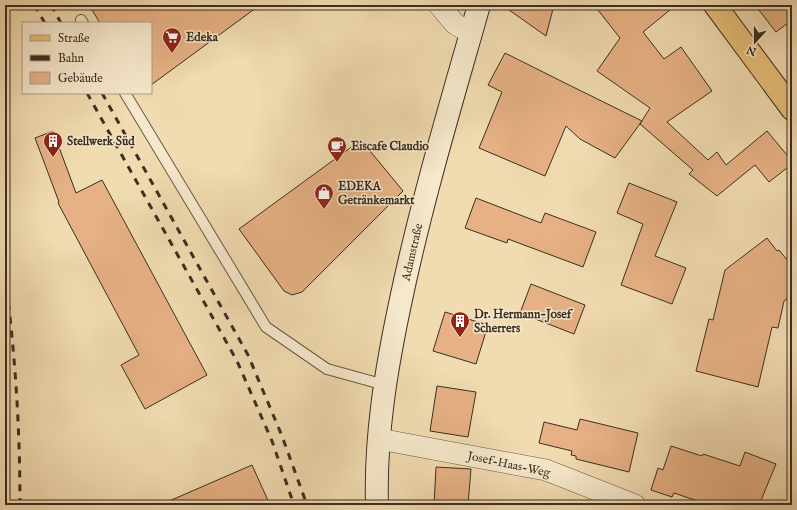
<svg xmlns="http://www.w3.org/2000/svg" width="797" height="510" font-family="'IM FELL English',serif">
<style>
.building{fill:#e6b184;stroke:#3c2e22}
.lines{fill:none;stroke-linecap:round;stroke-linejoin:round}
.service-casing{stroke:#695946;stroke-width:12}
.minor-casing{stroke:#695946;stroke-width:22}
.secondary-casing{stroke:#3c2e22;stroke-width:24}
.primary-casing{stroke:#3c2e22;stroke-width:24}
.service{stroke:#f6e8cc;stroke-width:10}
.minor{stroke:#f6e8cc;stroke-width:21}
.secondary{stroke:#f6e8cc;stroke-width:22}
.primary{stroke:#e8be78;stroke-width:22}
.rail{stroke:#3c2e22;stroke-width:3;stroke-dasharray:7 7;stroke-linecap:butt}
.labels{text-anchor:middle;stroke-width:3;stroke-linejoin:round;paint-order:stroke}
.poi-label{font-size:12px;font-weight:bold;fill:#3c2e22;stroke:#f6e8cc;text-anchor:start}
.street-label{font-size:12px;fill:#3c2e22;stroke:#f6e8cc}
</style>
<rect width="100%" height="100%" fill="#f1dbb0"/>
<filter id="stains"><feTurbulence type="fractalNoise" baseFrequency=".005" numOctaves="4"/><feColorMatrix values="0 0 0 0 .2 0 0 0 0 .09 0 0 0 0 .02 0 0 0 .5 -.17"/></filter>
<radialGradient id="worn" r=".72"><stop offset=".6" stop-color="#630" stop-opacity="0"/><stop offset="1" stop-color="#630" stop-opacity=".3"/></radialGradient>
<path class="building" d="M89 5H260L151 85V23H100Z
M502 5H554L546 36Z
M594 5H676L643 32 664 59 681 47 712 91 667 122 708 160 717 152 726 165 767 131 792 161V164L769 182 755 165 717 196 689 174 693 170 640 124 650 108 597 71 620 38Z
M755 5H792V20L776 32Z
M505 53 565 83 642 121 615 158 580 139 566 126 545 176 479 148 502 92 488 85Z
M53 131 76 193 102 180 207 375 145 409 121 365 139 355 58 203 59 202 35 138Z
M361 140 403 191 302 292 292 295 284 291 239 229Z
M629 183 677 202 655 256 686 268 672 304 621 285 643 224 617 213Z
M476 198 541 223 545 213 596 232 583 267 508 239 507 243 465 228Z
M767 238 777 251 779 250 792 266V295L784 301 778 328 772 327 758 387 696 371 709 319 713 320 725 270Z
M531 284 585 305 574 334 520 313Z
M445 312 488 325 476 364 433 351Z
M437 386 476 392 468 437 430 431Z
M580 419 638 433 629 472 576 459V456L571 455 572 451 539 443 544 422 577 430Z
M671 446 702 456 703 454 740 466 745 452 776 464 759 505H709L674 493 672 497 651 490 658 468 663 470Z
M252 465 270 505H160Z
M436 467 471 469 468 505H434Z"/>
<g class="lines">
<defs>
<path id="service" d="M81 20 83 23
M125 93 266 327 327 369 385 385"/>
<path id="minor" d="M439 5 455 24 471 33
M379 439 546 470 635 505"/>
<path id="secondary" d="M377 505C375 437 386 370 400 304 421 203 451 104 479 5"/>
<path id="primary" d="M715 5 792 109"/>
</defs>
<use href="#service" class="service-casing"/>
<use href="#minor" class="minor-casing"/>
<use href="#secondary" class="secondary-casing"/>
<use href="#primary" class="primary-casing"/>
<use href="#service" class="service"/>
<use href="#minor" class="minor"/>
<use href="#secondary" class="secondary"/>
<use href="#primary" class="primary"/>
<path class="rail" d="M34 5 45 23
M51 5 61 23
M87 93 237 361 272 441 294 505
M102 93 248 355 282 436 307 505
M5 275C15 351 20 428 20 505
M5 454 6 505"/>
</g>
<defs>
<symbol id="supermarket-pin" viewBox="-11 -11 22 30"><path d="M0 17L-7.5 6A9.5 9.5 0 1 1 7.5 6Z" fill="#8f2418" stroke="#f6e8cc"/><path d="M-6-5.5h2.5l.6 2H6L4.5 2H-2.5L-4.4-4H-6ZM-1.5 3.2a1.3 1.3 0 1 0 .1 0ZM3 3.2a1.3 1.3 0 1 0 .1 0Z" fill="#fff"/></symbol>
<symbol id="building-pin" viewBox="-11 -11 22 30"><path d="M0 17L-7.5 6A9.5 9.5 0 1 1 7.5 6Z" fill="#8f2418" stroke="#f6e8cc"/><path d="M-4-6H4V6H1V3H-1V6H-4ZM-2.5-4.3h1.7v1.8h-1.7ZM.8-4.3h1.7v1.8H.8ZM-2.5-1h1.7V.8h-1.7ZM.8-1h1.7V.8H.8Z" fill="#fff"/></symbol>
<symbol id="cafe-pin" viewBox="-11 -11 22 30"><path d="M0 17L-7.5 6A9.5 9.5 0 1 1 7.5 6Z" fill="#8f2418" stroke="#f6e8cc"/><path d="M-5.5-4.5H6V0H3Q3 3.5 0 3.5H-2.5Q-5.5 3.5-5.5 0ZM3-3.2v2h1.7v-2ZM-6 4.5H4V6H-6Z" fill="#fff"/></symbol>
<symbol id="shop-pin" viewBox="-11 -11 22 30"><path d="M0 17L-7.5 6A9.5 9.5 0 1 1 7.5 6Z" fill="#8f2418" stroke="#f6e8cc"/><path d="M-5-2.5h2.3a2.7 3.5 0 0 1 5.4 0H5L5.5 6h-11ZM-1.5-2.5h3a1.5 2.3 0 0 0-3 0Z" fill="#fff"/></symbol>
</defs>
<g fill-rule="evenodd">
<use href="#supermarket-pin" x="161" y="26" width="22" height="30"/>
<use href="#building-pin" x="42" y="130" width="22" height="30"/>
<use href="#cafe-pin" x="326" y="135" width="22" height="30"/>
<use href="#shop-pin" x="313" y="182" width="22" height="30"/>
<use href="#building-pin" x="449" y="310" width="22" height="30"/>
</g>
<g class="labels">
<g class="poi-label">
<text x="186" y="41">Edeka</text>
<text x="67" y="145">Stellwerk Süd</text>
<text x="351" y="150">Eiscafe Claudio</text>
<text x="338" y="190">EDEKA<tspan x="338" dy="14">Getränkemarkt</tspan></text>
<text x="474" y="318">Dr. Hermann-Josef<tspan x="474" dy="14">Scherrers</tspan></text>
</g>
<g class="street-label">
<text transform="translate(412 252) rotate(-77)" y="4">Adamstraße</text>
<text transform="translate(509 464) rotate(12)" y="4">Josef-Haas-Weg</text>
</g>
</g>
<rect width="797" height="510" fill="none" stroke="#f1dbb0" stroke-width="20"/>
<rect x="6" y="6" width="785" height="498" fill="none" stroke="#3c2e22" stroke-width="2"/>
<rect x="10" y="10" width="777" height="490" fill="none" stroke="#3c2e22"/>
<rect x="22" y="22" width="130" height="72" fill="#f6e8cc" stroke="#ac9e88"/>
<rect x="30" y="35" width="20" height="6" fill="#e8be78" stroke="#ac9e88"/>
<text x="58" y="42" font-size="12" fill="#3c2e22">Straße</text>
<rect x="30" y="55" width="20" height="6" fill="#3c2e22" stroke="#ac9e88"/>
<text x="58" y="62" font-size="12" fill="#3c2e22">Bahn</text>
<rect x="30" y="72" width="20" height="12" fill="#e6b184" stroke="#ac9e88"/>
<text x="58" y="82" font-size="12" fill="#3c2e22">Gebäude</text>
<g transform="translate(755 42) rotate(201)" stroke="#f6e8cc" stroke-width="3" paint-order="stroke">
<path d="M0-3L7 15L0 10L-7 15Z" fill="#3c2e22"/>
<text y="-6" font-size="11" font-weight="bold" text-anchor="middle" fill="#3c2e22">N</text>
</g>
<rect width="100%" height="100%" filter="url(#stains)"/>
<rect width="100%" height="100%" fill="url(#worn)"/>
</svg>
